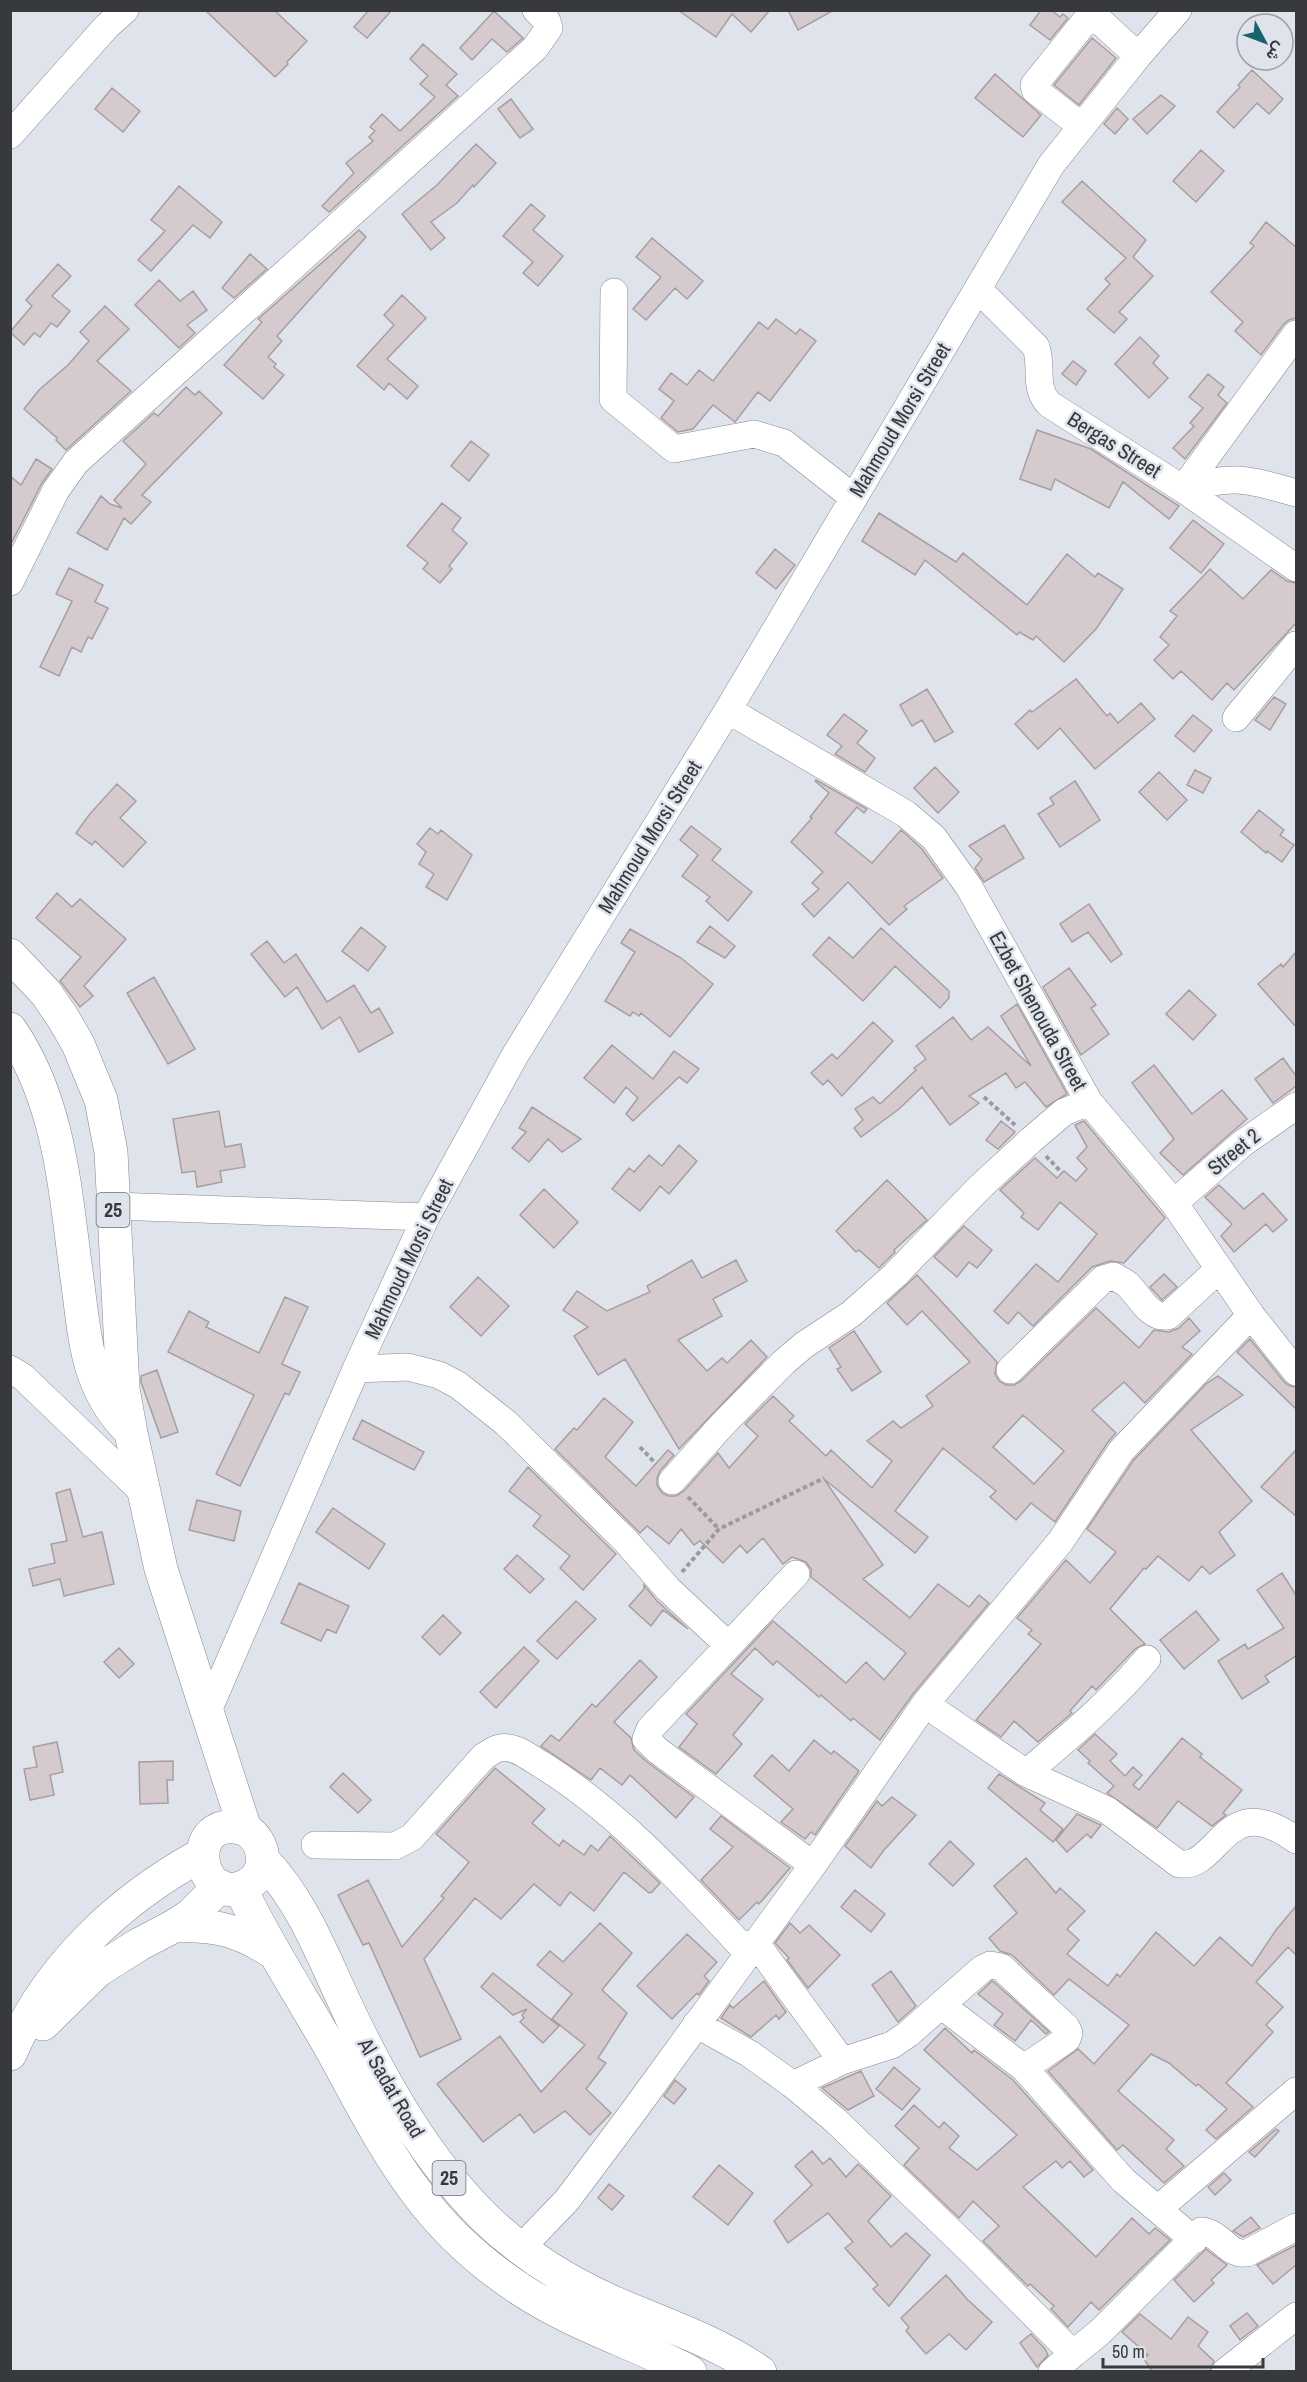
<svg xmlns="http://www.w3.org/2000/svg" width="1307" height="2382" font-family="'Archivo Narrow',Vazirmatn,sans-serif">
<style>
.building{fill:#d5cace;stroke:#a89ea1;stroke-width:1.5;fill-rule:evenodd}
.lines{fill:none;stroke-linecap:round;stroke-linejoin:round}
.minor-casing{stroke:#868992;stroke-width:28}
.major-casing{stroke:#868992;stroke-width:34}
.path{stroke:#989ba2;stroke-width:4;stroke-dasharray:4.5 3;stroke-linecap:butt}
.minor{stroke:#fff;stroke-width:27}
.major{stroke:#fff;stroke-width:33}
.labels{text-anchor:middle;stroke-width:5;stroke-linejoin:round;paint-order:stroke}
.shield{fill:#dfe3ec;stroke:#6a6c72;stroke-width:1.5}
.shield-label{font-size:20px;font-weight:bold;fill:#38393d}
.street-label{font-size:21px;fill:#38393d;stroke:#dfe3ec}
</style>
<rect width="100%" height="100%" fill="#dfe3ec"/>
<path class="building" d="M205 10H274L307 41 287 62 288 64 275 77Z
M369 10H392L367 38 354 27Z
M678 10H770L751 32 732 14 716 37Z
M788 10H834L798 30Z
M1041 10H1051L1060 17 1063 14 1068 18 1050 40 1030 25Z
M494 11 523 38 507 52 492 39 472 60 460 48Z
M1092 38 1116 58 1079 105 1054 85Z
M423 44 457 74 446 85 458 96 329 212 322 206 354 173 346 163 373 141 369 137 375 131 370 127 382 114 400 131 435 97 420 84 428 76 410 59Z
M1252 70 1283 99 1269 114 1257 103 1234 128 1217 112 1240 87 1238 85Z
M995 74 1041 115 1023 137 975 98Z
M112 88 140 111 123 132 95 109Z
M1161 95 1175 106 1147 134 1133 119Z
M511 99 533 129 520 138 498 109Z
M1117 108 1128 119 1115 134 1104 124Z
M476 144 496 163 474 187 473 185 457 203 431 222 445 238 431 250 402 214 437 185Z
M1201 150 1224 171 1196 202 1173 181Z
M1082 181 1146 240 1133 257 1153 276 1119 312 1127 319 1114 333 1087 309 1110 284 1105 279 1126 258 1062 202Z
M179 186 222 222 210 238 193 225 151 271 138 260 165 231 151 220Z
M531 204 545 216 533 230 563 256 538 286 523 273 533 262 503 236Z
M1266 222 1296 247V318L1289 320 1283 325 1261 355 1235 331 1243 322 1211 292 1254 246 1250 243Z
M359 230 366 237 277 336 282 341 268 357 276 364 274 367 284 375 263 399 224 365 262 322 258 319Z
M652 238 703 281 687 299 675 288 646 320 633 309 661 277 636 257Z
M250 254 267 269 234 298 222 288Z
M58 264 71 276 52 296 70 311 57 327 51 323 40 337 34 333 24 345 10 332 32 306 26 300Z
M159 280 180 301 193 291 207 310 187 325 195 333 179 348 135 305Z
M402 295 426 318 387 359 418 386 407 399 389 383 384 390 357 366 394 325 384 315Z
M105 306 129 329 97 361 131 391 66 450 56 440 57 438 24 409 39 390 68 365 89 341 80 332Z
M776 319 796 334 800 329 816 341 770 401 758 392 735 422 713 405 693 429 678 432 661 418 674 401 659 389 671 373 687 385 699 370 713 381 759 322 768 329Z
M1140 337 1159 356 1153 363 1168 378 1149 398 1115 364Z
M1073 361 1086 371 1076 385 1062 374Z
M1208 374 1224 387 1218 395 1227 403 1185 459 1173 448 1194 426 1190 423 1203 408 1189 397Z
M186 387 195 395 199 391 222 413 142 495 151 502 131 524 124 518 107 550 77 533 101 496 110 504 122 508 114 500 146 464 123 441 154 413 158 416Z
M1037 430 1091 449 1179 506 1169 519 1123 482 1109 508 1055 479 1051 490 1020 479Z
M471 441 489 455 469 481 451 466Z
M36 459 52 469 42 483 10 546V476L21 485Z
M442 503 461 518 452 530 467 543 449 566 452 569 440 583 423 569 428 563 407 546Z
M879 513 956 562 963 553 1027 605 1067 554 1095 577 1098 573 1123 589 1096 629 1064 662 1036 636 1033 640 1019 632 1017 635 925 560 915 575 862 541Z
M1193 520 1224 544 1201 573 1170 548Z
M775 549 795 565 776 589 756 573Z
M69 568 103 585 95 602 108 608 92 639 88 637 81 652 72 647 59 676 40 667 72 601 56 594Z
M1210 569 1243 599 1271 570 1287 581 1296 583V623L1234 690 1227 683 1212 700 1181 671 1173 679 1154 660 1169 645 1160 637 1177 616 1170 611Z
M1076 679 1107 716 1110 713 1118 723 1141 703 1155 719 1095 769 1060 728 1038 749 1015 724 1030 710 1032 712Z
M927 689 953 732 935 742 922 720 912 726 900 705Z
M1274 697 1286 704 1270 730 1255 720Z
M844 714 867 731 857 743 875 758 865 772 835 754 842 746 827 735Z
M1193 715 1212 730 1194 752 1175 736Z
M935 767 959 792 938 813 914 788Z
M1195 770 1211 778 1203 793 1187 785Z
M1159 772 1187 800 1167 820 1139 792Z
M816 780 867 809 864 813 857 807 835 833 872 863 901 830 922 849 943 878 904 906 907 909 889 925 848 882 814 917 802 904 819 889 812 883 823 872 791 842 812 818 810 817 829 793 815 781Z
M1075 781 1100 820 1060 847 1038 814 1054 804 1050 798Z
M117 784 136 801 120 818 146 842 123 867 95 841 92 845 76 833 89 815Z
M1259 810 1284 830 1280 835 1294 845 1282 862 1267 851 1266 853 1241 832Z
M1004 825 1024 858 984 882 975 868 982 859 969 846Z
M691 826 721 849 712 860 752 892 728 921 706 901 710 897 682 876 698 855 680 840Z
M430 828 438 834 441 830 472 855 447 900 426 887 434 874 419 864 426 852 417 844Z
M57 893 72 907 80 899 126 939 84 986 93 996 80 1007 60 981 81 957 36 918Z
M1089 904 1122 954 1111 962 1088 932 1072 942 1060 924Z
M710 926 735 946 725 958 697 942Z
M361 927 386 947 368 971 342 951Z
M881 928 949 991V998L940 1008 895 966 863 1001 813 955 829 937 853 958Z
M630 929 681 958 713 984 670 1037 641 1013 639 1016 633 1012 630 1016 605 1001 635 952 621 943Z
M267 941 284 963 296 954 327 1002 354 985 371 1013 379 1008 393 1033 359 1052 340 1017 322 1029 297 987 285 997 251 954Z
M1296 952V1027L1258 984 1281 964 1283 967Z
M1069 968 1096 1005 1091 1008 1109 1034 1081 1055 1043 987Z
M154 977 195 1049 168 1064 127 993Z
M1189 990 1216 1015 1193 1040 1166 1014Z
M1017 1004 1067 1094 1046 1107 1025 1082 1016 1088 1006 1073 969 1096 979 1103 950 1125 922 1087 899 1109 861 1137 854 1128 863 1120 855 1109 873 1097 880 1104 916 1070 914 1068 926 1059 916 1046 953 1017 971 1040 988 1027 1031 1066 1001 1016Z
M873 1022 893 1041 842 1096 828 1080 823 1085 811 1073 832 1054 837 1059Z
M612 1045 653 1079 674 1051 699 1069 687 1083 679 1077 633 1121 626 1114 638 1098 626 1087 614 1103 584 1078Z
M1283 1058 1296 1076V1086L1273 1103 1255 1079Z
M1154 1065 1192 1114 1222 1090 1247 1119 1183 1175 1160 1153 1174 1139 1132 1083Z
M532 1107 581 1139 562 1152 548 1139 529 1162 512 1148 526 1132 519 1128Z
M219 1111 225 1147 241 1144 245 1167 220 1171 222 1182 197 1187 195 1171 182 1173 173 1119Z
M1001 1121 1015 1132 998 1149 986 1140Z
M1084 1121 1165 1218 1124 1263 1110 1261 1092 1267 1033 1326 1018 1312 1008 1324 994 1311 1036 1264 1058 1282 1097 1234 1060 1202 1038 1230 1021 1217 1024 1213 1000 1190 1035 1158 1057 1178 1064 1171 1076 1181 1087 1169 1077 1158 1087 1147 1075 1125Z
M679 1145 697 1161 669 1194 660 1186 640 1211 612 1189 629 1168 634 1172 649 1155 662 1166Z
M887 1180 927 1220 894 1250 895 1252 879 1268 859 1250 856 1252 836 1231Z
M1219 1185 1244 1209 1263 1193 1287 1220 1273 1232 1266 1224 1234 1252 1221 1236 1232 1224 1205 1197Z
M544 1189 578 1222 554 1248 520 1215Z
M964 1226 992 1250 977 1268 969 1262 957 1277 934 1257Z
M692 1260 702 1278 736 1260 747 1281 713 1299 722 1316 678 1340 707 1371 722 1358 727 1363 751 1340 767 1357 679 1449 625 1359 598 1375 574 1336 588 1327 563 1310 577 1291 607 1311 650 1292 647 1286Z
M1164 1274 1177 1287 1162 1300 1150 1287Z
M917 1275 997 1362 995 1374 999 1381 1006 1385H1014L1021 1381 1096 1308 1139 1348 1154 1330 1169 1332 1179 1328 1189 1318 1200 1331 1182 1347 1192 1354 1145 1403 1124 1382 1092 1410 1116 1433 1108 1442 1055 1522 1031 1503 1016 1520 990 1497 996 1491 943 1448 895 1511 928 1537 915 1553 824 1479 883 1565 863 1579 910 1618 938 1584 969 1607 979 1595 989 1603 913 1694 880 1740 853 1718 851 1721 821 1695 819 1697 777 1661 773 1665 755 1648 731 1674 763 1699 733 1735 742 1744 716 1774 679 1747 697 1724 686 1714 773 1621 846 1683 866 1662 884 1680 906 1653 811 1577V1569L806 1562 792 1557 783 1564 763 1538 747 1553 740 1545 723 1563 700 1541 694 1545 681 1529 669 1544 647 1526 640 1533 555 1449 574 1428 577 1430 604 1398 633 1422 605 1457 636 1486 668 1450 674 1455 660 1471 657 1478V1485L662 1493 668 1496H676L684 1491 718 1453 729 1468 758 1436 745 1424 773 1396 794 1416 789 1421 826 1456 831 1450 872 1488 892 1461 867 1441 893 1421 901 1428 933 1406 926 1396 970 1362 922 1311 907 1325 887 1303ZM1023 1415 1064 1451 1034 1484 993 1447Z
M478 1277 509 1306 481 1336 450 1307Z
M285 1297 308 1307 282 1364 300 1372 289 1395 285 1393 240 1486 216 1474 254 1395 168 1352 189 1311 209 1322 206 1327 259 1353Z
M854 1331 881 1372 852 1391 837 1369 841 1367 829 1348Z
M1250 1339 1284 1382 1290 1386 1296 1387V1409L1237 1352Z
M157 1370 178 1432 161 1438 141 1382V1376Z
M1218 1376 1243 1395 1191 1430 1252 1501 1219 1532 1235 1555 1210 1574 1202 1566 1189 1581 1158 1556 1146 1569 1144 1568 1110 1609 1145 1644 1135 1649 1096 1690 1092 1686 1070 1711 1072 1713 1038 1742 1014 1721 1001 1737 976 1720 1041 1644 1028 1634 1032 1630 1017 1618 1066 1560 1090 1583 1116 1552 1087 1529 1133 1461 1206 1384Z
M362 1420 424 1452 414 1470 353 1439Z
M1296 1450V1516L1261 1487Z
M528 1467 616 1554 583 1590 560 1568 570 1556 533 1526 541 1516 509 1491Z
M70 1489 83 1537 102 1532 114 1584 64 1596 60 1579 33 1586 29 1569 55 1563 51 1544 67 1541 56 1493Z
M197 1500 241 1511 234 1541 189 1530Z
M333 1508 385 1544 369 1569 316 1532Z
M517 1555 544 1579 530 1593 504 1569Z
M1282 1573 1296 1595V1656L1265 1676 1269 1682 1242 1699 1218 1661 1245 1644 1248 1649 1284 1628 1257 1590Z
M299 1583 349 1606 336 1633 327 1629 321 1641 281 1623Z
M644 1585 657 1601 688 1629 663 1610 651 1626 629 1606 644 1589Z
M576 1601 596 1619 557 1659 537 1641Z
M1196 1611 1219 1640 1184 1669 1160 1640Z
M443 1615 461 1633 440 1655 422 1637Z
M524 1647 539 1661 496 1708 480 1692Z
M119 1648 134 1664 119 1678 104 1662Z
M640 1660 657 1677 614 1722 631 1738 634 1750 646 1761 694 1797 676 1818 630 1775 622 1785 600 1768 591 1780 541 1746 551 1735 559 1741 592 1704 596 1707Z
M1095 1734 1117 1754 1110 1761 1125 1776 1133 1767 1142 1775 1133 1785 1139 1790 1182 1738 1202 1754 1200 1757 1242 1790 1223 1813 1226 1815 1212 1826 1178 1801 1157 1828 1107 1793 1114 1786 1088 1763 1090 1761 1078 1750Z
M814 1740 831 1754 834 1751 859 1771 815 1835 811 1832 805 1839 781 1822 793 1809 754 1776 772 1755 789 1771Z
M57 1742 63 1772 50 1775 54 1795 30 1800 24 1769 37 1767 33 1747Z
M173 1761V1780H167L168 1803 140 1804 139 1762Z
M495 1768 545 1809 532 1823 559 1846 563 1840 584 1855 591 1845 598 1851 610 1836 660 1883 652 1892 649 1893 624 1872 594 1911 570 1892 560 1906 534 1884 501 1919 475 1898 424 1959 461 2039 420 2057 369 1943 363 1945 338 1895 368 1880 402 1947 444 1898 441 1896 469 1862 436 1834Z
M343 1773 371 1800 358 1813 330 1787Z
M999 1774 1045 1803 1040 1810 1063 1829 1053 1842 988 1788Z
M892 1797 916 1815 884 1850 871 1868 845 1846 877 1801 882 1806Z
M1077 1814 1101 1825 1091 1838 1087 1834 1067 1852 1056 1840Z
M721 1816 790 1868 759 1904 757 1902 739 1920 701 1880 733 1847 710 1829Z
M950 1841 974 1864 953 1886 929 1864Z
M1026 1858 1056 1893 1060 1888 1085 1911 1067 1929 1079 1940 1067 1954 1108 1986 1117 1974 1120 1977 1156 1932 1194 1966 1220 1937 1252 1966 1276 1930 1296 1906V1955L1288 1947 1256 1982 1283 2007 1266 2025 1273 2032 1226 2083 1253 2107 1216 2139 1206 2130 1227 2109 1198 2084 1196 2086 1169 2063 1151 2054 1118 2091 1174 2140 1166 2149 1184 2166 1164 2183 1123 2145 1117 2150 1048 2071 1078 2049 1094 2064 1129 2025 1069 1979 1054 1995 1012 1955 1000 1951 989 1938 1017 1913 994 1886Z
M855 1890 885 1914 871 1932 841 1907Z
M600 1923 632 1953 602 1990 627 2013 598 2058 606 2063 586 2089 611 2113 590 2135 565 2111 534 2133 520 2114 483 2142 437 2084 500 2036 541 2092 585 2045 552 2019 572 1994 537 1965 550 1951 563 1962Z
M790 1923 800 1933 809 1925 840 1955 808 1988 787 1960 789 1958 775 1943Z
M687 1934 717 1962 704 1976 709 1981 699 1995 697 1993 672 2019 637 1986Z
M891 1971 916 2006 898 2022 872 1985Z
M493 1973 559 2026 543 2043 520 2022 524 2018 522 2015 527 2009 513 2015 481 1987Z
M764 1981 786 2012 779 2019 776 2015 751 2037 721 2018 730 2005 733 2008Z
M992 1981 994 1982 1049 2032 1046 2034 1031 2020 1015 2041 994 2025 1003 2014 978 1994Z
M945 2028 972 2053 974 2050 1013 2080 1093 2170 1084 2177 1070 2161 1062 2168 1056 2161 1023 2187 1096 2257 1132 2218 1149 2234 1155 2228 1170 2240 1099 2310 1091 2302 1068 2327 1051 2309 1054 2306 1030 2284 1028 2286 983 2241 999 2226 973 2201 959 2218 904 2165 919 2148 895 2126 914 2105 939 2128 944 2122 959 2136 949 2148 977 2170 1017 2135 924 2050Z
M894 2067 920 2089 902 2110 876 2089Z
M861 2071 874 2096 848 2110 822 2088Z
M675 2080 686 2089 674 2104 664 2096Z
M1276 2129 1279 2131 1255 2157 1249 2152Z
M812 2151 823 2164 830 2158 846 2177 858 2164 891 2196 868 2221 891 2247 906 2233 930 2255 889 2306 873 2289 878 2285 845 2248 853 2242 828 2213 788 2243 774 2221 812 2185 795 2166Z
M719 2165 753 2193 728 2225 693 2197Z
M1224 2173 1231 2180 1215 2195 1208 2187Z
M609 2184 624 2196 612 2210 598 2198Z
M1251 2217 1260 2228 1243 2237 1233 2231Z
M1296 2245V2265L1273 2284 1257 2265Z
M1206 2249 1227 2265 1211 2280 1214 2283 1194 2302 1174 2280Z
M946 2275 968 2300 992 2322 966 2350 949 2334 926 2354 906 2331 909 2327 901 2318Z
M1247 2313 1258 2326 1240 2340 1230 2326Z
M1140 2314 1171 2339 1188 2317 1208 2332 1198 2346 1214 2361 1210 2372H1153L1143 2358 1148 2355 1122 2332Z
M1031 2334 1045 2349 1048 2355 1037 2367 1020 2343Z"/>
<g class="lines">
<defs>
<path id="minor" d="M1088 10 1138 56
M1081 126 1035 90 1034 85 1091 14
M10 135 107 26 125 10
M978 289 1036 347C1043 367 1033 387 1049 404L1183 489 1296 568
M614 292 613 399 674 449 754 434 784 443 854 498
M1183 489 1296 334
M1183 489C1235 474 1246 479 1296 493
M10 582 56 490 76 462 535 48 549 28 547 21 536 10
M728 710 906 814 934 838 969 887 1089 1102 1174 1203 1251 1315 1296 1372
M1236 718 1296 645
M1174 1203 1243 1143 1296 1106
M113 1206 426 1217
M10 1369 23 1377 143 1492
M356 1369 408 1367 439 1375 458 1385 506 1423 625 1540 668 1589 727 1644
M1010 1370 1103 1279 1114 1276C1118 1279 1123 1281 1127 1284 1139 1295 1149 1319 1168 1316L1219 1269
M672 1481 721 1426 784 1362 804 1345 851 1314 895 1275 979 1188 1031 1140 1064 1112 1089 1102
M796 1574 650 1729 646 1739 657 1750 813 1865
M925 1704 1026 1773 1107 1810 1179 1864C1220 1870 1224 1787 1296 1840
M207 1713 356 1369 426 1217 514 1057 728 710 1051 165 1138 56 1178 10
M1026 1773C1069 1737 1111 1702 1147 1659
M315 1845 395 1846 412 1837 484 1756C489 1754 495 1748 500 1748 515 1745 530 1758 542 1765 622 1815 684 1885 748 1953
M755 1942 842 2061
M941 2005 1024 2068 1123 2180 1194 2240
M696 2024 750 2054 793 2085 836 2121 974 2254 1073 2354 1052 2372
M793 2085 842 2061 892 2045 908 2034 982 1969 990 1965 1001 1967 1066 2027 1069 2033 1067 2039 1024 2068
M1158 2209 1296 2091
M520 2249 567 2200 633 2112 813 1865 925 1704 1060 1542 1121 1451 1251 1315
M1073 2354 1100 2332 1201 2231C1221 2232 1227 2256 1247 2253L1296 2227
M1225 2372 1296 2316"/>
<path id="major" d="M10 955 46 993 63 1018 78 1044 101 1100 111 1152 123 1389 131 1433 161 1569 245 1829C265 1841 271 1871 247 1885 197 1912 181 1811 245 1829
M10 1029C61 1103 65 1193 77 1278 85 1335 85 1383 126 1427
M263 1860C305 1904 324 1960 350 2014 385 2087 426 2159 484 2217 520 2252 562 2279 608 2300 659 2323 713 2339 760 2372
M240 1888C266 1942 299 1993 329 2045 357 2095 382 2147 417 2193 445 2231 483 2265 523 2291 575 2325 635 2343 690 2372
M174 1926C215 1924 239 1930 274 1953
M43 2024 97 1971 138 1945 174 1926 191 1915 220 1886
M10 2054C48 1966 119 1900 201 1855"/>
</defs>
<use href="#minor" class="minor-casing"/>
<use href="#major" class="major-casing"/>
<path class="path" d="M984 1097 1015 1125
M1046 1156 1062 1173
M640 1447 656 1464
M688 1497 719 1529
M682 1572 719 1529 824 1478"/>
<use href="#minor" class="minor"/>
<use href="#major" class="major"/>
</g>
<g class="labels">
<g class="shield">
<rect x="96.5" y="1193" width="33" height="34" rx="4.5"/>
<rect x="432.5" y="2161" width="33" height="34" rx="4.5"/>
</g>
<g class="shield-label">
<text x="113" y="1217">25</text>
<text x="449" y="2185">25</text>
</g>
<g class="street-label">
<text transform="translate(900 420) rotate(-59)" y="7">Mahmoud Morsi Street</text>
<text transform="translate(1114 445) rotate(32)" y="7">Bergas Street</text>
<text transform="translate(650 837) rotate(-58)" y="7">Mahmoud Morsi Street</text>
<text transform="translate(1038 1011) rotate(61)" y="7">Ezbet Shenouda Street</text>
<text transform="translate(1234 1152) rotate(-39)" y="7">Street 2</text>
<text transform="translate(409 1259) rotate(-64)" y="7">Mahmoud Morsi Street</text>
<text transform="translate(391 2088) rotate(60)" y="7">Al Sadat Road</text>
</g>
</g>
<rect width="1307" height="2382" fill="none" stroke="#38393d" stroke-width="24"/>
<g transform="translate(1265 42) rotate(131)"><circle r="28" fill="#dfe3ec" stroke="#9c9fa6" stroke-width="1.5"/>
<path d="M0-4.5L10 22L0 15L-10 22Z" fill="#18646e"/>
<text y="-9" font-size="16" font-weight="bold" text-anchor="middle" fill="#38393d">ش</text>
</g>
<path d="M1103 2358v9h160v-9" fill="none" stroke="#38393d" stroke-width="3"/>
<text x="1112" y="2358" font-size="18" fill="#38393d" stroke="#dfe3ec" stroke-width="4.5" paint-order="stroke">50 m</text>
</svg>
